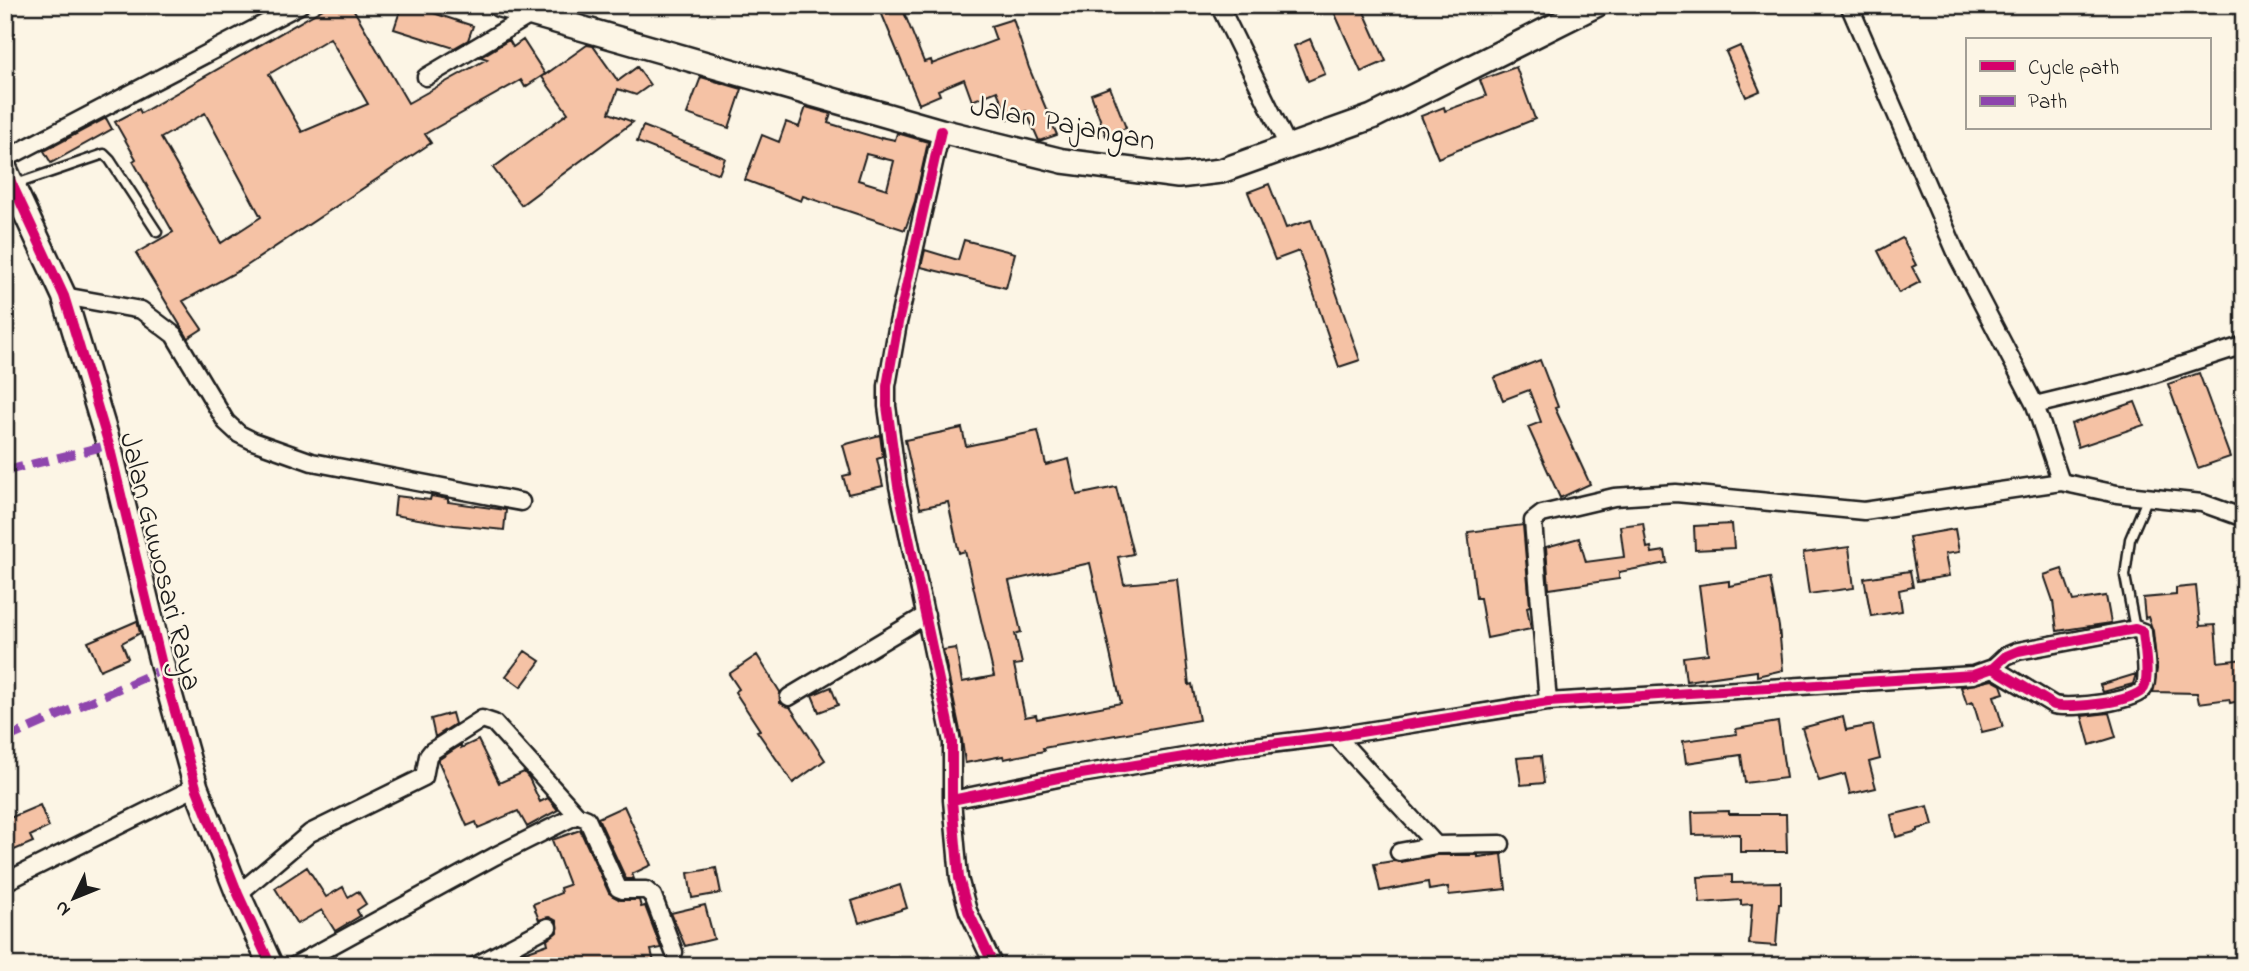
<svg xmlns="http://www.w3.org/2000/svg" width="2249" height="971" font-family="'Indie Flower',sans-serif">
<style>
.building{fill:#f5c2a5;stroke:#1c1c1c;stroke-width:2;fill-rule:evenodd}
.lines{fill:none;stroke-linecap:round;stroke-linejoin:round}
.lane-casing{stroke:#1c1c1c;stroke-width:13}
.street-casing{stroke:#1c1c1c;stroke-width:21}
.secondary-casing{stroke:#1c1c1c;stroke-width:28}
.lane{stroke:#fcf5e5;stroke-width:8}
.street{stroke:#fcf5e5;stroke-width:16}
.secondary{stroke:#fcf5e5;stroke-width:23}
.quiet{stroke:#8e44ad;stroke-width:9;stroke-dasharray:18 9;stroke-linecap:butt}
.cycleway-casing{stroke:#fcf5e5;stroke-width:15}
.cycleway{stroke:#d6006c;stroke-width:10}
.labels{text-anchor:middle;stroke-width:5;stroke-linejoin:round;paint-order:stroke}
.street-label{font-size:30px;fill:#1c1c1c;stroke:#fcf5e5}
</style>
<rect width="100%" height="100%" fill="#fcf5e5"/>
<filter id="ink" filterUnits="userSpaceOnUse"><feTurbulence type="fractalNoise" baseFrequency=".0143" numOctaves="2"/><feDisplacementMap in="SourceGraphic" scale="14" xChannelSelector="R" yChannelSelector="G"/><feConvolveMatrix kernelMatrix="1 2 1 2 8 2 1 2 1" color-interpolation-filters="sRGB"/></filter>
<g filter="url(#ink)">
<path class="building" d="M330 5H351L408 103 487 59 481 57 509 40 513 47 523 40 545 74 525 87 521 80 425 134 431 143 242 269 183 301 202 329 188 338 136 253 173 232 133 161 136 159 115 122 139 109 141 113ZM330 38 368 104 302 132 269 74ZM205 113 261 217 221 243 161 138Z
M402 5H409L473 26 468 40 454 48 394 29Z
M896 5H901L924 62 931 60 932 64 996 40 991 26 1013 19 1029 68 1057 135 1039 141 1026 111 1009 119 997 91 972 101 964 79 938 90 940 95 919 104 881 12Z
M1331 5H1361L1386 61 1361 72Z
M1310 39 1325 74 1308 81 1294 46Z
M587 45 593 46 618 81 637 67 650 85 636 95 618 89 609 113 633 122 521 205 493 168 568 113 542 77Z
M1740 46 1760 91 1746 97 1726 52Z
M1516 67 1535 119 1438 158 1421 116 1444 107 1445 111 1486 96 1480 80Z
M701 77 742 89 729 128 687 114Z
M1110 87 1126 128 1106 136 1091 94Z
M806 107 831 114 828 123 881 139V137L895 140 897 133 928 142 915 201 905 230 803 196 801 201 745 180 762 135 779 142 786 122 799 127ZM866 154 894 161 887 189 858 180Z
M106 118 112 129 51 163 44 151Z
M643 126 725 158 719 174 637 142Z
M1269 184 1286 228 1311 220 1360 360 1339 367 1299 251 1275 260 1248 192Z
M1902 238 1916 265 1912 267 1920 282 1899 293 1878 251Z
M964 240 1015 253 1006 288 921 267 925 250 958 260Z
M1540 360 1558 407 1555 408 1590 484 1560 498 1528 427 1541 422 1529 390 1503 400 1494 378Z
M2199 373 2230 457 2198 468 2168 384Z
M2135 402 2144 425 2078 447 2071 424Z
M962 428 966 446 1038 431 1046 465 1069 459 1077 495 1116 487 1133 554 1118 557 1124 584 1177 579 1189 685 1192 684 1199 720 1043 748 1044 751 1004 759 1003 756 965 763 962 740 943 650 956 648 962 682 994 676 965 551 959 553 948 502 920 508 905 440ZM1090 563 1121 703 1037 719 1036 715 1025 717 1014 665 1022 664 1015 634 1021 632 1009 581Z
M880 435 883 457 877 459 883 486 848 494 843 476 851 474 843 445Z
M396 496 430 500 431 496 448 499V502L506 510 504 530 454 525 394 515Z
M1643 523 1647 548 1651 547 1652 553 1665 551 1667 563 1619 572V579L1549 589 1546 547 1579 538 1586 562 1624 557 1620 526Z
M1732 524 1734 548 1695 550 1694 526Z
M1523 525 1530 606 1527 607 1531 629 1487 638 1480 598H1476L1468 532Z
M1955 529 1959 552 1945 554 1949 576 1917 581 1909 537Z
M1849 547 1854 588 1809 594 1803 553Z
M2062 569 2073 601 2106 596 2111 623 2057 631 2053 601 2044 575Z
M1910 571 1913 587 1899 590 1902 611 1871 616 1864 578Z
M1770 578 1779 627 1783 670 1757 676V671L1686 681 1683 657 1708 654 1699 585 1729 581V586Z
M2196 586 2200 626 2215 625 2218 662 2244 659V700L2230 703 2229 699 2199 703 2197 693 2153 692 2157 669 2153 631 2148 617 2145 618 2143 598 2176 595V588Z
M137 621 140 633 122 643 128 658 100 670 88 642Z
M525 651 540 661 521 687 506 676Z
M757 655 780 692V703L790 707 825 760 793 783 757 731 760 730 735 692 739 689 729 674Z
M2136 674 2133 684 2103 692 2100 685Z
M1992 680 2001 685 2004 693 1994 696 2003 727 1982 732 1973 702 1967 704 1961 687Z
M831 687 838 705 819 712 812 695Z
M452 713 455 724 435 737 431 719Z
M2109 713 2116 737 2090 745 2082 716Z
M1843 717 1846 730 1873 725 1880 759 1869 762 1876 788 1850 794 1845 774 1819 781 1802 728Z
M1778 722 1786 778 1745 783 1741 755 1686 763 1683 741 1737 734 1736 729Z
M478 740 499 783 524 772 529 778 540 802 548 798 558 810 527 827 518 811 478 828 476 822 467 826 438 760 461 745V748Z
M1541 756 1544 783 1521 785 1517 758Z
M40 805 49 827 30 836 33 842 5 854V820Z
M624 806 651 865 632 874 634 879H626L598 818Z
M1928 806 1933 825 1918 829V831L1896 837 1891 815Z
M1729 811V814H1786L1787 852H1740V834L1693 835 1692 812Z
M580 830 609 893 620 900H639L641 907 645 906 661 948 651 950 655 966H498L522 953 548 944 547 940 557 932V921L549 917 539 920 533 904 561 893 560 888 569 885 552 840Z
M1502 854 1506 889 1449 895 1448 887 1429 890 1428 882 1380 891 1374 864 1393 861 1401 862 1437 855H1478V857Z
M307 867 326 897 343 887 348 897 358 891 366 904 357 910 360 916 335 931 322 910 297 924 275 888Z
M716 868 721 893 692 898 688 873Z
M1732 875V883L1781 882V904H1779L1776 946 1749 944 1752 904 1741 905V900L1700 903 1698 877Z
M900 885 907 908 859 923 852 901Z
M705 905 714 939 685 946 671 913Z"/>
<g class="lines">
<defs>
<path id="lane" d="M16 184 104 154 110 160 157 232
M2135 629 2125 576 2130 539 2148 497"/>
<path id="street" d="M1219 5 1289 148
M1849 5 1959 259 2035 405 2130 382 2244 345
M426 77 532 14
M941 131 898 323 887 386V406L898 486 952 742V800L959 878 968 911 994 966
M5 159 300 5
M64 296 141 310 174 335 226 422 239 434 253 441 312 462 521 502
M2035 405 2061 482 2117 494 2202 503 2244 518
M789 697 926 615
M1548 702 1533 521 1542 514 1614 497 1676 493 1864 511 2061 482
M1336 736 1436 845
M952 800 1063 777 1238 748 1336 736 1548 702 1973 675 1993 668 2006 656 2018 651 2135 629 2143 632C2144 645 2150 677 2144 688 2136 702 2070 709 2054 705L1993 668
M1399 852 1436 845 1501 844
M5 882 196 787
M238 894 310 833 424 777 428 756 432 751 482 719 494 723 577 815
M294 966 495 856 577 815 587 819 618 888 623 890H646L653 896 674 952
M475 966 548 927"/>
<path id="secondary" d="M500 5 941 131 1063 161 1178 176 1221 171 1372 117 1596 5
M5 169 64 296 109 445 163 669 196 787 238 894 271 966"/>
</defs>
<use href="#lane" class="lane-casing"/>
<use href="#street" class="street-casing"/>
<use href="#secondary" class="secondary-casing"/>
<use href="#lane" class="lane"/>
<use href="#street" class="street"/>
<use href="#secondary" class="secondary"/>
<path class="quiet" d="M5 471 109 445
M5 739 163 669"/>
<defs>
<path id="cycleway" d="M941 131 898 323 887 386V406L898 486 952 742V800L959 878 968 911 994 966
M5 169 64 296 109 445 163 669 196 787 238 894 271 966
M952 800 1063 777 1238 748 1336 736 1548 702 1973 675 1993 668 2006 656 2018 651 2135 629 2143 632C2144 645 2150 677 2144 688 2136 702 2070 709 2054 705L1993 668"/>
</defs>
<use href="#cycleway" class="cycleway-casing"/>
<use href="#cycleway" class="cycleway"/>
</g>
</g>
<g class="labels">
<g class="street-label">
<text transform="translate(1063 122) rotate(11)" y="10">Jalan Pajangan</text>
<text transform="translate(162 561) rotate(76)" y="10">Jalan Guwosari Raya</text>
</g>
</g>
<rect width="2249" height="971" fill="none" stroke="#fcf5e5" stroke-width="28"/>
<rect x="14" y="14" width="2221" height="943" fill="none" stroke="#1c1c1c" stroke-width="2.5" filter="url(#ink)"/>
<rect x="1966" y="38" width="245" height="91" fill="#fcf5e5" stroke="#a29e95" stroke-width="2"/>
<rect x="1980" y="61" width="35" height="10" fill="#d6006c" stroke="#a29e95" stroke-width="2"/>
<text x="2028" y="74" font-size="21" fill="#1c1c1c">Cycle path</text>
<rect x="1980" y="96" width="35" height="10" fill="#8e44ad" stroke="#a29e95" stroke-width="2"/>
<text x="2028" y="108" font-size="21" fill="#1c1c1c">Path</text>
<g transform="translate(74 898) rotate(227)" stroke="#fcf5e5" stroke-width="5" paint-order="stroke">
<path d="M0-5L12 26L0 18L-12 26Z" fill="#1c1c1c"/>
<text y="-10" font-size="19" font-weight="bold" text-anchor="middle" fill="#1c1c1c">N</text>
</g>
</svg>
